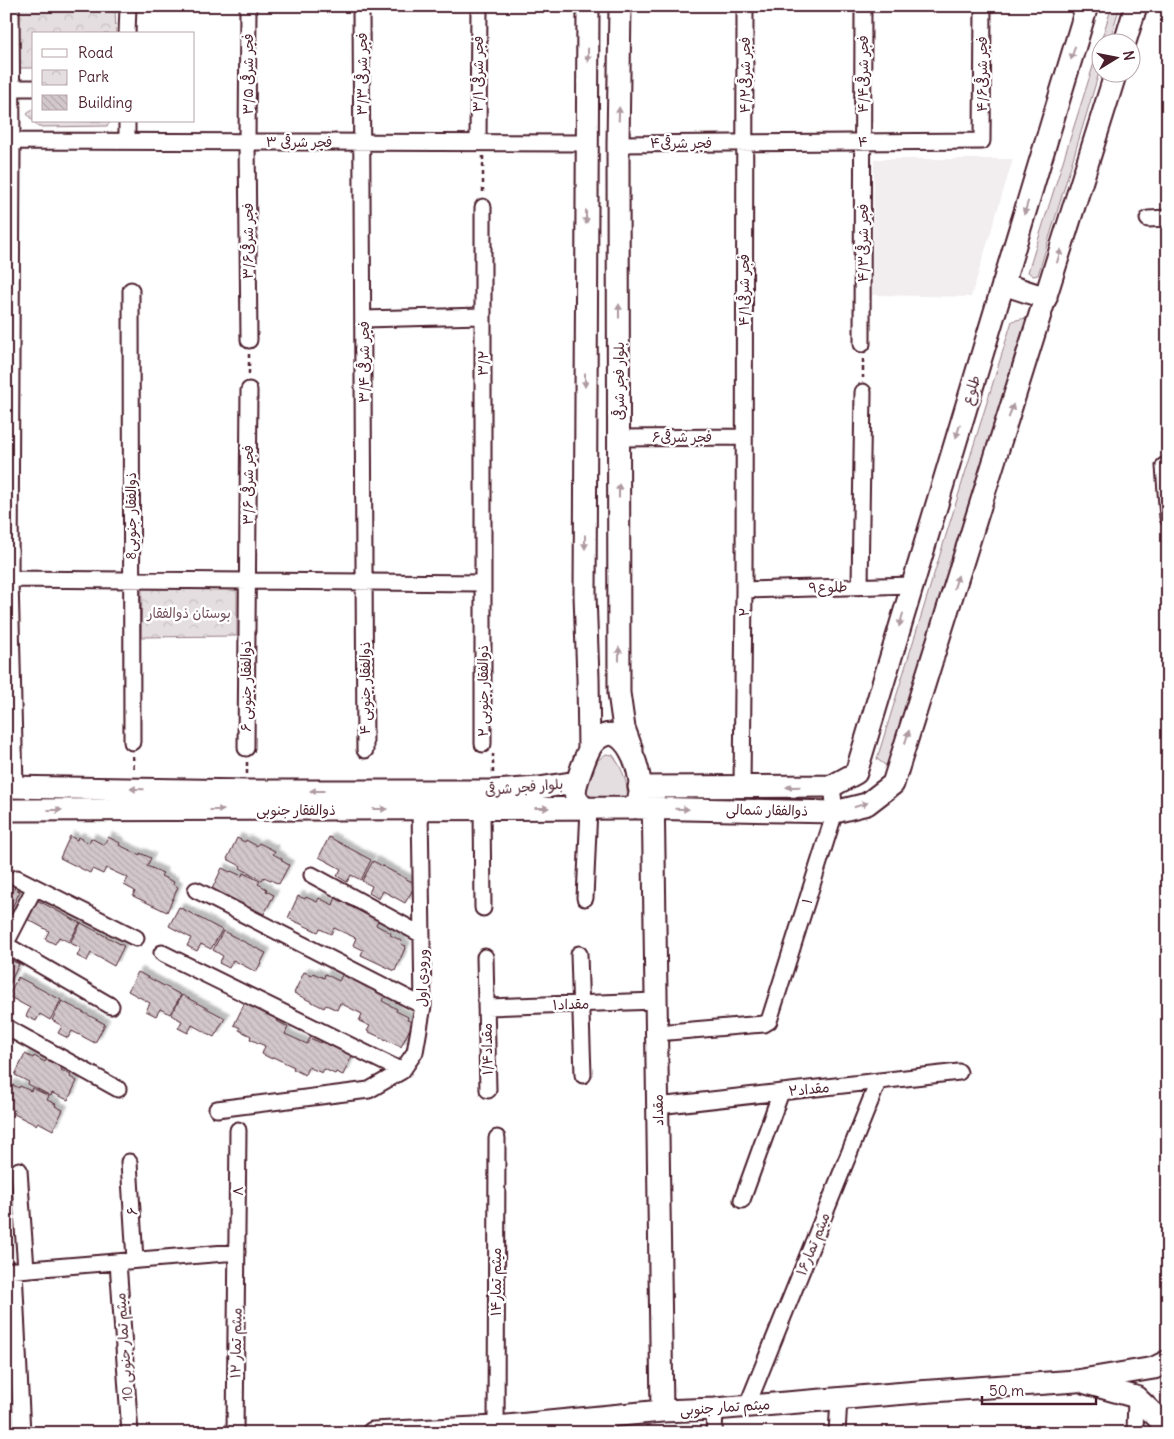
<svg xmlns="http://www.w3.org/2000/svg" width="1174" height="1439" font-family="Delius,'Playpen Sans Arabic',sans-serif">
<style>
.built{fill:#f2eeef}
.grass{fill:#e5dee0;stroke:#987e86}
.park{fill:url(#park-crowns);stroke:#987e86}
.building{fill:url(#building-back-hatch);stroke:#4a1f2b;filter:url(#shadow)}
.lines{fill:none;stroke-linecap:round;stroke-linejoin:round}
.street-casing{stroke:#4a1f2b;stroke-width:19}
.secondary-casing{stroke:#4a1f2b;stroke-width:25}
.path{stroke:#4a1f2b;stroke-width:2.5;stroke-dasharray:4 4;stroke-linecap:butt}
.street{stroke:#fff;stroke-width:15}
.secondary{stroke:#fff;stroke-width:21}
.oneway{fill:#ae9aa0}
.labels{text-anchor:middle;stroke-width:5;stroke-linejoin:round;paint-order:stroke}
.street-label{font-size:14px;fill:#4a1f2b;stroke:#fff}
.park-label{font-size:14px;fill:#714f58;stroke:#fff}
</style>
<defs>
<pattern id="park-crowns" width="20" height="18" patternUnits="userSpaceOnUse" patternTransform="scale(1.25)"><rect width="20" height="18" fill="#e5dee0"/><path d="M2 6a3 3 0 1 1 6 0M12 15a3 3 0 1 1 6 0" fill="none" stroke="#c6bec0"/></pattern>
<pattern id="building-back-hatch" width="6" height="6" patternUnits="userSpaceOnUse" patternTransform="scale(1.25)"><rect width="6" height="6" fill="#d2c7cb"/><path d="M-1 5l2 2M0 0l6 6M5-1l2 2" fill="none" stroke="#b6aaae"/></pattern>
<filter id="shadow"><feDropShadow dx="4.5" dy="-4.5" stdDeviation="1" flood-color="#0004"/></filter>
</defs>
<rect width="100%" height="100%" fill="#fff"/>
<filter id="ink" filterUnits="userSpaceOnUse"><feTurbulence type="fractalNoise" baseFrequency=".02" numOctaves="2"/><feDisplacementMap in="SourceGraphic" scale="10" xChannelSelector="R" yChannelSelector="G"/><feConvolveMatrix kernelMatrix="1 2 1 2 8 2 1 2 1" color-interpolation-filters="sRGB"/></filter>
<g filter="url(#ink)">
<path class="built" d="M874 159H1013L971 297 872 295Z"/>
<path class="grass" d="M1112 6H1120L1109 42H1102L1101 66 1038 275 1033 276 1028 272Z
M1026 318 889 763 885 765 877 759 1012 321Z
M606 754 613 755C623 770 629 784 627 802L589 805 583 786 598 760Z"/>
<path class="park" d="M20 6H115L116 34H34V68H19Z
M34 108V121H111L107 126 38 127 27 114Z
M142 588 237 589V636L141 637Z"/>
<path class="building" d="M70 836 77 840 78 837 89 843 91 838 104 845 108 837 120 843 119 845 140 855V853L151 858 147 866 163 873 161 876 174 882 173 884 178 887 167 912 133 896 135 891 124 885 128 878 106 868 103 874 92 869 90 873 60 858Z
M329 837 371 860 361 880 351 875 347 882 337 876 341 869 319 857Z
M237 838 245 842 246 840 257 846 259 843 275 851 273 854 282 859V861L289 865 279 884 264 877 262 880 240 868 241 866 227 859Z
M373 861 416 884 405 903 383 891 379 899 369 893 372 886 362 881Z
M222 868 230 872 231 871 242 876 243 873 260 881 258 884 267 889 266 891 274 895 264 914 249 907 247 910 225 899 226 896 212 889Z
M6 882 15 886 14 889 20 891 8 916 6 915Z
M298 896 305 899 306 897 317 902 319 898 333 905 336 897 348 903 347 905 368 915 369 913 379 918 376 925 391 933 390 935 402 941 401 944 406 946 395 971 361 955 363 950 353 945 356 938 334 928 331 934 320 929 318 932 288 918Z
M37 900 80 923 69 942 59 937 55 944 45 939 49 931 27 919Z
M179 907 222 930 211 949 201 944 197 951 187 946 191 938 169 926Z
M81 923 124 946 114 966 91 953 87 961 77 956 81 948 70 943Z
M223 931 266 953 256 972 233 960 229 968 219 963 223 956 213 950Z
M6 958 19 964 7 989 6 988Z
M138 972 181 995 170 1014 160 1009 156 1016 146 1011 150 1003 128 991Z
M304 972 312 975 313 973 324 978 325 974 339 981 343 973 354 979V980L374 990 375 989 385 994 382 1001 397 1009 396 1011 408 1017 407 1020 413 1022 401 1047 367 1031 370 1026 359 1021 362 1014 340 1003 337 1010 326 1005 324 1008 294 993Z
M18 977 61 1000 50 1020 40 1014 36 1021 26 1016 30 1008 8 996Z
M182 995 225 1018 214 1037 192 1025 188 1033 178 1028 182 1021 171 1015Z
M246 1000 280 1016 277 1021 288 1027 285 1034 307 1044 310 1038 321 1043 323 1040 353 1054 343 1075 336 1072 335 1074 324 1069 322 1073 308 1067 305 1075 293 1069 294 1067 273 1057 272 1059 262 1054 265 1046 250 1039 251 1036 239 1030 240 1028 234 1025Z
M62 1001 105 1024 95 1043 72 1031 68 1038 58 1033 62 1026 52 1020Z
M25 1054 33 1058 34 1056 45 1062 47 1059 63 1067 61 1070 71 1075 70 1077 77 1081 68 1100 52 1093 51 1096 28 1084 29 1082 15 1075Z
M11 1084 19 1088 20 1086 31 1091 32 1088 49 1096 47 1100 56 1104 55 1106 63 1110 53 1130 38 1122 36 1125 14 1114 15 1111 6 1107V1093Z"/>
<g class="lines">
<defs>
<path id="street" d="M11 6 12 141 10 579 15 787
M248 6 247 142 249 340
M361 6 365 750
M127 34 128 6
M6 88H34
M12 141 587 143
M127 141V121
M478 142 479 6
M618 144 982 141 983 6
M1148 219 1168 218
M131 290 132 742
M363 319 483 316
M862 344 863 6
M619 438 744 437
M1168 467 1164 466 1168 518
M6 579 483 583
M860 586 863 392
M744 590 912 585
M483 744V207
M246 748 249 390
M742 787 744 590 745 6
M482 808 483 908
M312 875 422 935
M17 878 136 938
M196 890 423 1006
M585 898 589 808
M6 943 35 887
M6 945 111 1006
M162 953 402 1071
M579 954 583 1075
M485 957 488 1090
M486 1007 656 1001
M6 1027 118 1089
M657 1033 764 1024 769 1021 835 812 832 786
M658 1106 959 1072
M217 1109 369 1090 402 1071 415 1052 423 1006 420 809
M129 1162 135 1260
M19 1170 26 1269
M742 1200 781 1092
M118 1262 130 1433
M14 1270 22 1433
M6 1271 237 1252
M747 1406 878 1082
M235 1433 238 1130
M496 1433 497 1138
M607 1433V1417
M714 1433 715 1409
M837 1433 839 1399
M1135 1433 1136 1397"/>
<path id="secondary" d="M588 6 585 595 588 678 589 749
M620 6 618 144 619 693 624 728 632 750
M1125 42 1136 6
M1003 284 1046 298
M856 773 1087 6
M893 784 1116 72
M6 787 248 791H493L539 788 577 782
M639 787 832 786 856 773
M653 787 662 1411
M638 808 835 812 867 804 893 784
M6 810 633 808C635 805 638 802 639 798 642 787 639 774 636 764 631 749 618 725 599 738 589 744 586 757 582 767 577 783 568 797 586 808
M1086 1383 1136 1397 1161 1421 1165 1433
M373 1433 496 1427 662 1411 715 1409 918 1392 1076 1381 1154 1368 1168 1361"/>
</defs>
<use href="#street" class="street-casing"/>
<use href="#secondary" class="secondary-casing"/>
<path class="path" d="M483 156V193
M249 354V376
M863 359V378
M133 756 134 771
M247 762V774
M493 773V754"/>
<use href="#street" class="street"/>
<use href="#secondary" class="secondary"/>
</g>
<defs><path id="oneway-solid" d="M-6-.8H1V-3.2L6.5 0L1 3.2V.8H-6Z" transform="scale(1.25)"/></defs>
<g class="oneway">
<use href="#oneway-solid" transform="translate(1073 53) rotate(107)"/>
<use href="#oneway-solid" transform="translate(588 55) rotate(90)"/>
<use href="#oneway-solid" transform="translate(619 114) rotate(-88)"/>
<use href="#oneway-solid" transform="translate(1026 208) rotate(107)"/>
<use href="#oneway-solid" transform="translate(586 217) rotate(90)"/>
<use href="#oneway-solid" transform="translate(1059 256) rotate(-73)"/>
<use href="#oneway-solid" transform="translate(619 311) rotate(-90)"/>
<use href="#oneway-solid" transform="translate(585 380) rotate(90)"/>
<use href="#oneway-solid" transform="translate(1011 411) rotate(-72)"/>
<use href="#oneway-solid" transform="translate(958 431) rotate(107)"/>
<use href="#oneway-solid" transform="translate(619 491) rotate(-90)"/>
<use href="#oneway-solid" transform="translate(585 542) rotate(90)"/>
<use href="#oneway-solid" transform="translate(956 582) rotate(-72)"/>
<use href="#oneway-solid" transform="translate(901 620) rotate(107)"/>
<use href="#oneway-solid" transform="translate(619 654) rotate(-90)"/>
<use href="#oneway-solid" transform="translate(907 737) rotate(-72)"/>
<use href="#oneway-solid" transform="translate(793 787) rotate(179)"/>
<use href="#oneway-solid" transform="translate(137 789) rotate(-179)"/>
<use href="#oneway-solid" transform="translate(317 791) rotate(-180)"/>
<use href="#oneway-solid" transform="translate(861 805) rotate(-17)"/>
<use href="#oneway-solid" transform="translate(542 808)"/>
<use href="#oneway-solid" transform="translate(380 809)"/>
<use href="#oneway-solid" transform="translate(682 809) rotate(1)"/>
<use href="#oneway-solid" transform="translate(55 810)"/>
<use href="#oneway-solid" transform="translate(217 810)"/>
</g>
</g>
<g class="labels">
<g class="street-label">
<text transform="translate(248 74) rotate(-90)" y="5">۳/۵ فجر شرقی</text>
<text transform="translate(362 74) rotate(-90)" y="5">۳/۳ فجر شرقی</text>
<text transform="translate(478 74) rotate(-90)" y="5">۳/۱ فجر شرقی</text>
<text transform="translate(863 74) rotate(-90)" y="5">فجر شرقی۴/۴</text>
<text transform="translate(982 74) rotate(-90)" y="5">فجر شرقی۴/۶</text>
<text transform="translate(745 75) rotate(-90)" y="5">فجر شرقی۴/۲</text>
<text x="299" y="147">۳ فجر شرقی</text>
<text x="863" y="147">۴</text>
<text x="681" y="148">فجر شرقی۴</text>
<text transform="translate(248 241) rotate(-90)" y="5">فجر شرقی۳/۶</text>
<text transform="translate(863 243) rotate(-90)" y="5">فجر شرقی۴/۳</text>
<text transform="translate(744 290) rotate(-90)" y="5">فجر شرقی۴/۱</text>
<text transform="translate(364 362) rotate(-90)" y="5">۳/۴ فجر شرقی</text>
<text transform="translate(483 363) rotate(-90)" y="5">۳/۲</text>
<text transform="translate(619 381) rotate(-90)" y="5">بلوار فجر شرقی</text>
<text transform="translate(971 390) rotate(-73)" y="5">طلوع</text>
<text x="682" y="442">فجر شرقی۶</text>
<text transform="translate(248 485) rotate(-90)" y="5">۳/۶ فجر شرقی</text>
<text transform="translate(131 516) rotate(-90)" y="5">8ذوالفقار جنوبی</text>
<text transform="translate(828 587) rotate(-2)" y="5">طلوع۹</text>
<text transform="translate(744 612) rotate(-90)" y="5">۲</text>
<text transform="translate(246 686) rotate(-90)" y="5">۶ ذوالفقار جنوبی</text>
<text transform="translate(365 688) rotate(-90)" y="5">۴ ذوالفقار جنوبی</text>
<text transform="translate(483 691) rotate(-90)" y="5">۲ ذوالفقار جنوبی</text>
<text transform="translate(524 787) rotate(-5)" y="5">بلوار فجر شرقی</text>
<text x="296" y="815">ذوالفقار جنوبی</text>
<text transform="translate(767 810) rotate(1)" y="5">ذوالفقار شمالی</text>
<text transform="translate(807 901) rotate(-72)" y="5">۱</text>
<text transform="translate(422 978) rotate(-90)" y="5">ورودی اول</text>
<text transform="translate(571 1004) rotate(-2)" y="5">مقداد۱</text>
<text transform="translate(487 1049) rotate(-91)" y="5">مقداد۱/۴</text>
<text transform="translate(809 1089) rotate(-6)" y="5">مقداد۲</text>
<text transform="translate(658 1110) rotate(-91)" y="5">مقداد</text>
<text transform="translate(238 1191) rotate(-90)" y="5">۸</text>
<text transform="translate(132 1211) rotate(-94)" y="5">۶</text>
<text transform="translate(813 1244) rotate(-68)" y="5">میثم تمار۱۶</text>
<text transform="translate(496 1282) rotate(-90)" y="5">میثم تمار۱۴</text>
<text transform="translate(236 1343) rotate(-89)" y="5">میثم تمار ۱۲</text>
<text transform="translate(124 1347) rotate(-94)" y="5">میثم تمار جنوبی 10</text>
<text transform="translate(725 1407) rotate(-4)" y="5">میثم تمار جنوبی</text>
</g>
<g class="park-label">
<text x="189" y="618">بوستان ذوالفقار</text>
</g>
</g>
<rect width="1174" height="1439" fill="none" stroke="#fff" stroke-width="25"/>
<rect x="12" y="12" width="1149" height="1414" fill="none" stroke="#4a1f2b" stroke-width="2" filter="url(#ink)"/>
<rect x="32" y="32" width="162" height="90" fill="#ffffff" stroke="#b7a5aa"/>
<rect x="42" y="49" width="25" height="8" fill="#ffffff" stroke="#b7a5aa"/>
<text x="78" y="58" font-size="15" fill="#4a1f2b">Road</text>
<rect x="42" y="70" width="25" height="15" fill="url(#park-crowns)" stroke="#b7a5aa"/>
<text x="78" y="82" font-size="15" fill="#4a1f2b">Park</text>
<rect x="42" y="95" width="25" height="15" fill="url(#building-back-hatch)" stroke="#b7a5aa"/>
<text x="78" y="108" font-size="15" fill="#4a1f2b">Building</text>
<g transform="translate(1116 58) rotate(80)"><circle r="24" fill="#ffffff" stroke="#b7a5aa"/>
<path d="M0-4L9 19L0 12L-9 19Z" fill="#4a1f2b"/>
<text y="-8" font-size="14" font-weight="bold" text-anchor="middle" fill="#4a1f2b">N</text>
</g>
<path d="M982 1396v8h114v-8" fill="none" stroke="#4a1f2b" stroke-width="2.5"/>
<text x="989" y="1396" font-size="15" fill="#4a1f2b" stroke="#ffffff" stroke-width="4" paint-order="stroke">50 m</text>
</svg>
